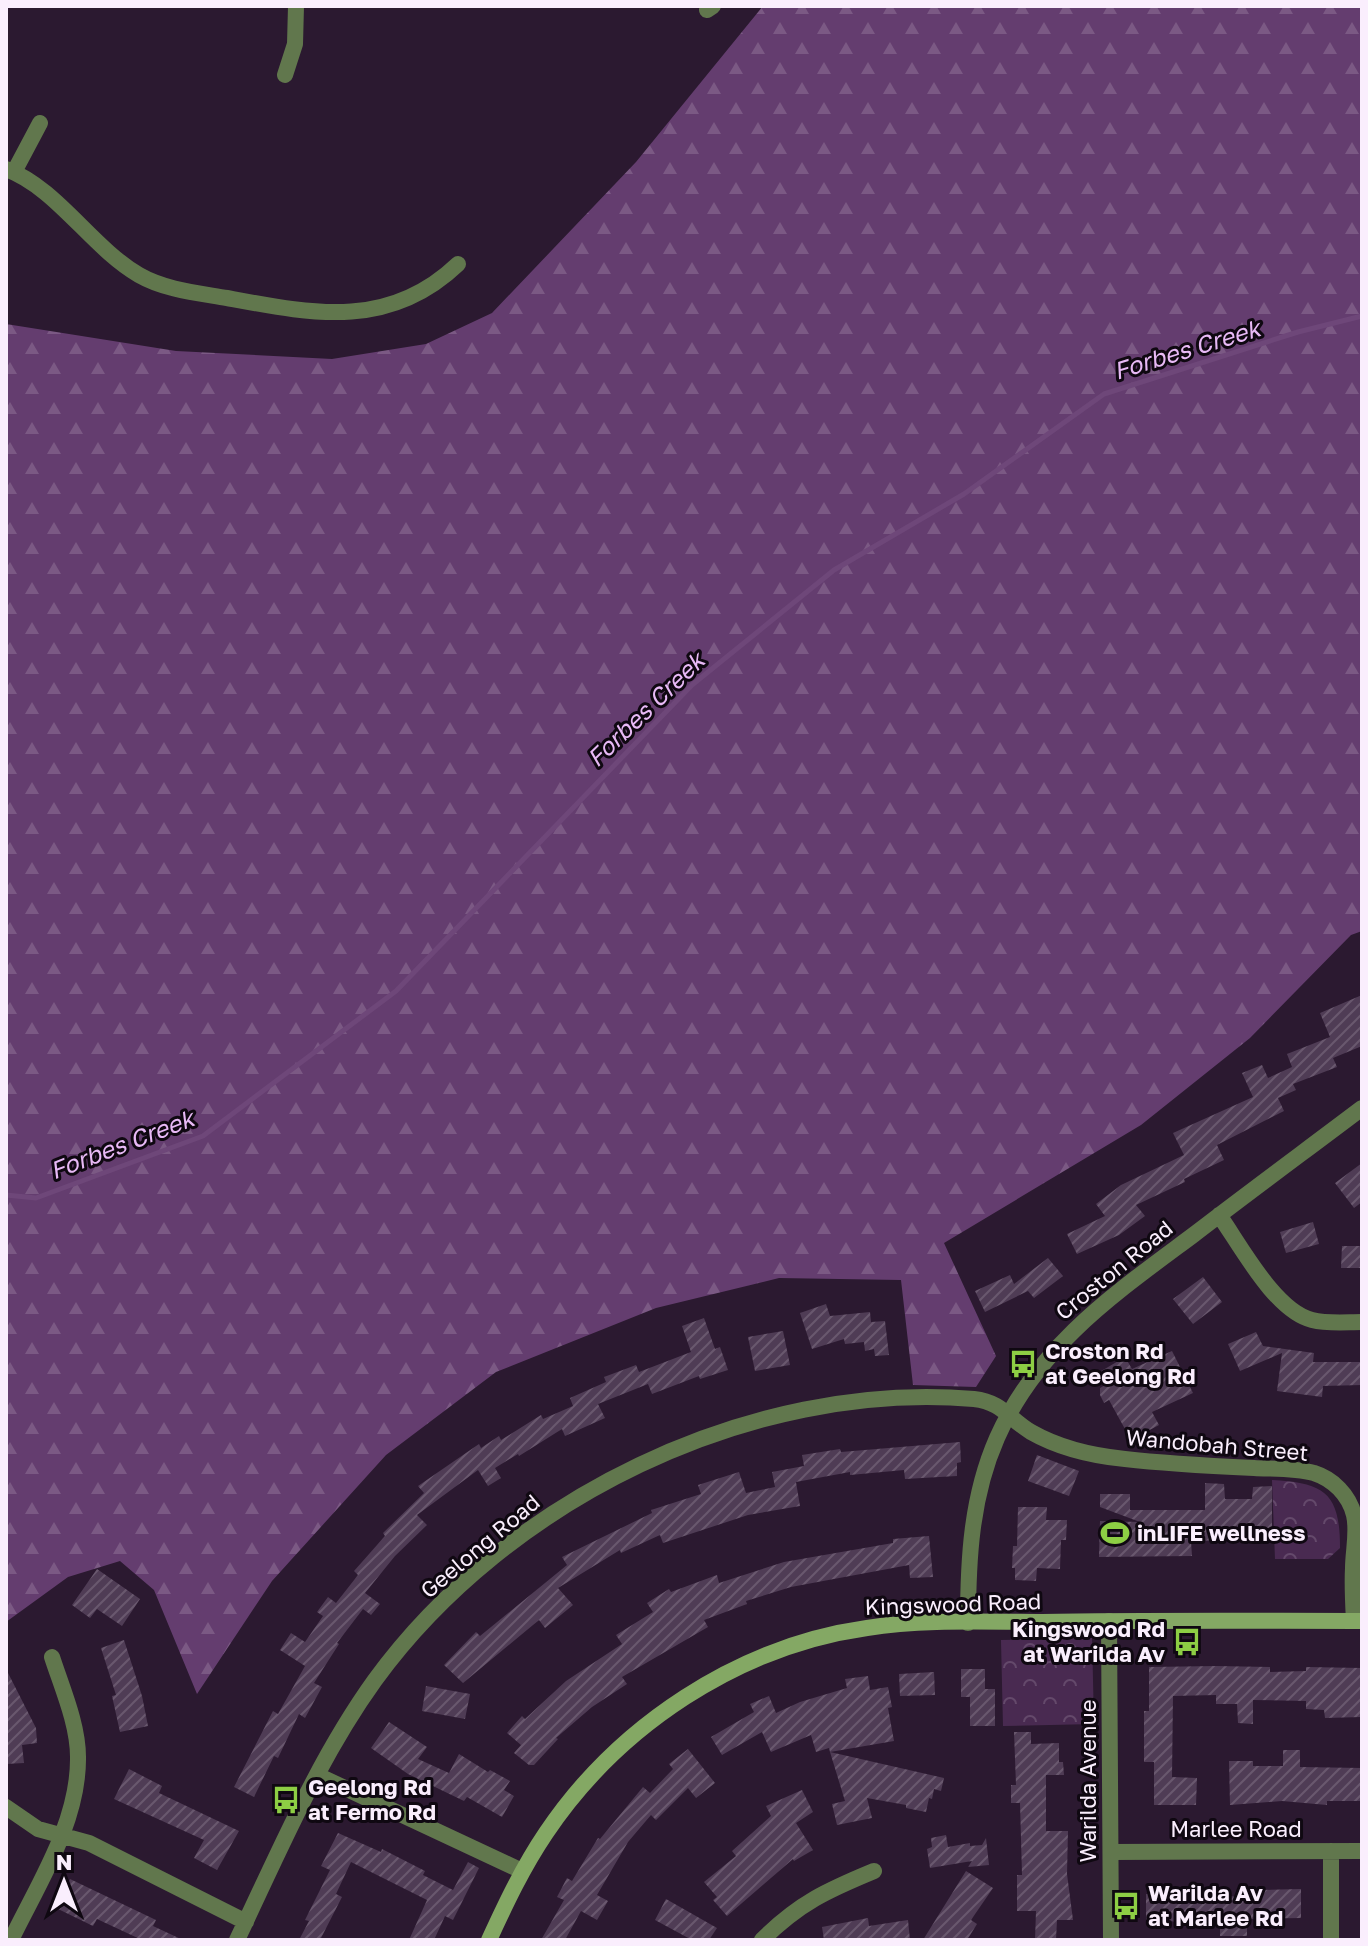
<svg xmlns="http://www.w3.org/2000/svg" width="1368" height="1946" font-family="'Golos Text',sans-serif">
<style>
.forest{fill:url(#forest-firs)}
.park{fill:url(#park-crowns)}
.lines{fill:none;stroke-linecap:round;stroke-linejoin:round}
.stream{stroke:#6e4779;stroke-width:5}
.building{fill:url(#building-hatch)}
.street{stroke:#61774d;stroke-width:16}
.secondary{stroke:#84a864;stroke-width:16}
.labels{text-anchor:middle;stroke-width:6;stroke-linejoin:round;paint-order:stroke}
.street-label{font-size:22px;fill:#faeefd;stroke:#0f0811}
.poi-label{font-size:22px;font-weight:bold;fill:#faeefd;stroke:#0f0811;text-anchor:start}
.water-label{font-size:24px;font-style:italic;fill:#e8b9f6;stroke:#0f0811}
</style>
<defs>
<pattern id="forest-firs" width="22" height="20" patternUnits="userSpaceOnUse" patternTransform="scale(2)"><rect width="22" height="20" fill="#643d6f"/><path d="M5 1l3.5 6h-7zM16 11l3.5 6h-7z" fill="#7b5984"/></pattern>
<pattern id="park-crowns" width="20" height="18" patternUnits="userSpaceOnUse" patternTransform="scale(2)"><rect width="20" height="18" fill="#492a51"/><path d="M2 6a3 3 0 1 1 6 0M12 15a3 3 0 1 1 6 0" fill="none" stroke="#64496b"/></pattern>
<pattern id="building-hatch" width="6" height="6" patternUnits="userSpaceOnUse" patternTransform="scale(2)"><rect width="6" height="6" fill="#4f3c55"/><path d="M-1 1l2-2M0 6l6-6M5 7l2-2" fill="none" stroke="#69586e"/></pattern>
</defs>
<rect width="100%" height="100%" fill="#2b1930"/>
<path class="forest" d="M763 6H1362V931L1351 935 1250 1038 1141 1125 944 1243 996 1356 976 1387 913 1385 901 1280 779 1278 656 1308 496 1372 386 1455 272 1581 197 1694 154 1590 120 1561 68 1577 6 1622V324L176 351 332 359 426 344 492 313 636 162Z"/>
<path class="park" d="M1272 1480C1325 1483 1340 1493 1340 1548L1328 1559H1275Z
M1092 1638 1094 1724 1003 1726 1001 1640Z"/>
<g class="lines">
<path class="stream" d="M6 1195 36 1198 203 1136 396 991 692 685 834 570 964 494 1104 394 1298 332 1362 316"/>
</g>
<path class="building" d="M1362 995V1046L1333 1058 1337 1067 1293 1084 1296 1090 1278 1098 1284 1111 1217 1145 1224 1160 1184 1179 1185 1182 1136 1205 1145 1216 1119 1235 1077 1254 1067 1234 1105 1216 1096 1204 1121 1185 1184 1155 1173 1133 1253 1097 1242 1073 1262 1065 1268 1078 1292 1067 1287 1054 1330 1037 1320 1013Z
M1362 1163V1202L1354 1208 1335 1183Z
M1313 1222 1319 1244 1286 1253 1280 1232Z
M1342 1246H1362V1268H1341Z
M1048 1258 1063 1276 1034 1298 1028 1291 985 1312 975 1291 1010 1275 1014 1284Z
M1203 1277 1222 1302 1193 1324 1173 1299Z
M826 1304 830 1316 870 1312 871 1322 885 1321 889 1355 875 1356 874 1349 865 1351 864 1342 845 1344 844 1339 812 1349 800 1313Z
M704 1318 715 1349 720 1347 728 1370 700 1379 699 1376 652 1394 648 1384 598 1404 605 1418 565 1436 562 1429 519 1456 518 1454 495 1468 501 1478 488 1486 478 1470 417 1515 427 1525 395 1556 365 1593 380 1604 371 1615 363 1609 337 1643 339 1644 314 1683 322 1687 305 1718 299 1714 278 1758 274 1756 254 1797 234 1787 273 1711 278 1714 305 1666 280 1650 291 1633 305 1642 323 1616 317 1612 328 1597 336 1603 358 1575 354 1571 385 1536 383 1533 424 1493 418 1486 479 1444 481 1448 499 1436 501 1440 541 1415 543 1419 573 1406 570 1398 606 1382 604 1377 636 1365 639 1372 691 1352 682 1326Z
M783 1331 790 1365 755 1371 748 1337Z
M1256 1332 1263 1346 1314 1353 1313 1362H1362V1385L1323 1386 1322 1397 1277 1391 1282 1353 1240 1371 1228 1344Z
M1172 1351 1193 1393 1152 1412 1159 1425 1131 1440 1109 1400 1104 1403 1100 1395V1388L1105 1385 1098 1373 1125 1357 1132 1369Z
M960 1442 961 1462 957 1463V1476L905 1479 904 1470 850 1475V1472L796 1482 800 1506 748 1515 663 1543 660 1535 621 1553 620 1550 558 1588 573 1605 545 1628 539 1620 463 1683 444 1665 476 1632 480 1636 567 1565 562 1557 652 1513 651 1510 701 1494 698 1485 739 1472 746 1493 775 1487 772 1472 804 1466 802 1455 840 1449 841 1452Z
M1037 1455 1079 1471 1069 1496 1028 1481Z
M1205 1483 1224 1484 1225 1499H1252L1253 1487 1272 1486V1539L1191 1541 1192 1556 1099 1557 1100 1521 1140 1522 1100 1507V1494H1130V1510H1205Z
M1018 1507H1047L1046 1520H1067L1066 1540H1061L1060 1569 1037 1568 1036 1581 1015 1580V1568H1012L1013 1546H1017Z
M929 1536 933 1577 910 1578 909 1565 791 1587 746 1601 747 1604 704 1620 708 1627 622 1677 627 1684 592 1707 556 1738 558 1739 534 1765H529L514 1753 521 1745 507 1733 522 1716 525 1719 566 1681 622 1644 616 1635 653 1612 647 1603 669 1589 671 1592 717 1575 719 1583 784 1562 893 1543V1539Z
M97 1569 140 1599 122 1626 97 1609 90 1618 72 1605Z
M124 1640 142 1696 148 1726 120 1732 112 1696 116 1695 101 1648Z
M1216 1666 1270 1667V1672L1306 1671V1667L1362 1668V1717L1325 1718 1324 1710 1306 1709V1701L1253 1700V1724L1238 1723 1237 1704H1216V1695L1173 1696 1172 1777 1197 1778 1196 1805H1154V1762H1144V1711H1149V1667Z
M6 1669 36 1728 37 1743 22 1745 24 1763 6 1764Z
M961 1669H985V1689H995V1726H970V1697H961Z
M934 1672 935 1695 900 1696 899 1674Z
M868 1676 870 1690 888 1687 892 1707 888 1708 894 1741 830 1752 829 1748 816 1752 811 1735 771 1752 762 1732 722 1755 711 1737 754 1712 750 1704 769 1696 776 1713 800 1702 847 1688 845 1679Z
M426 1686 470 1694 465 1719 422 1711Z
M389 1722 427 1747 418 1759 449 1773 459 1754 488 1772 490 1770 510 1781 504 1790 514 1796 502 1817 467 1797 464 1801 408 1774 371 1748Z
M1014 1732H1031V1744L1059 1743V1762H1063L1064 1775H1046V1831H1068L1067 1874 1073 1920H1057L1056 1940H1035L1036 1911H1017V1875H1022L1020 1803H1011V1785H1016Z
M688 1749 715 1783 696 1798 688 1788 656 1820 651 1815 628 1842 597 1895 608 1901 597 1920 581 1911 565 1940H541L564 1900 557 1897 567 1878 572 1881 598 1838 600 1839 643 1787 650 1793 673 1769 669 1764Z
M1283 1750H1300V1767L1362 1768V1801H1327V1805L1282 1801 1230 1805 1229 1761H1253V1766H1283Z
M830 1752 944 1778 941 1791 934 1789 932 1799 929 1798 926 1812 906 1808V1805L867 1798 872 1818 837 1825 832 1804 845 1801Z
M129 1769 162 1786 159 1793 239 1831 217 1870 194 1858 204 1840 114 1799Z
M802 1790 813 1812 796 1823 813 1850 794 1861 793 1859 727 1916 713 1900 717 1897 704 1882 736 1856 732 1851 771 1816 766 1806Z
M338 1833 381 1852 382 1849 425 1871 423 1875 453 1890 468 1862 479 1868 453 1920 445 1916 434 1940H409L427 1900 351 1862 336 1894 342 1897 320 1940H299L309 1921 305 1920 330 1870 321 1866Z
M946 1835 948 1847 970 1843V1846L982 1845 986 1838 989 1865 968 1867 972 1861 930 1868 927 1849 932 1847 931 1838Z
M966 1871 993 1888 971 1920 977 1924 967 1940H923Z
M70 1879 156 1920 153 1926 183 1940H142L97 1919 93 1926 56 1908Z
M1301 1889V1918L1247 1919V1936H1220V1922L1146 1921V1894L1256 1897V1890Z
M666 1899 717 1928 709 1940H692L655 1920Z
M868 1918 869 1926 908 1920 910 1940H824L822 1927Z"/>
<g class="lines">
<path class="street" d="M707 10 713 6
M285 75 295 44 296 6
M6 169C57 188 91 247 139 275 165 290 198 293 227 298 313 314 389 330 458 264
M14 172 40 123
M1219 1215C1241 1246 1275 1311 1312 1320 1328 1324 1346 1322 1362 1322
M1109 1621 1111 1940
M968 1623C968 1560 971 1497 997 1438 1038 1346 1114 1294 1192 1236 1248 1193 1305 1151 1362 1108
M317 1775 522 1871
M6 1807 38 1829 89 1843 246 1922
M1331 1851V1940
M1111 1852 1362 1851
M11 1940C38 1884 79 1822 78 1757 78 1724 62 1688 52 1657
M237 1940C279 1852 318 1759 375 1680 506 1500 750 1380 974 1399 1002 1402 1009 1419 1031 1432 1059 1448 1094 1456 1125 1459 1168 1464 1211 1466 1254 1468 1273 1469 1295 1468 1314 1473 1333 1479 1349 1495 1354 1515 1358 1532 1353 1551 1353 1568 1352 1586 1353 1603 1354 1621
M762 1940C799 1903 828 1890 874 1871"/>
<path class="secondary" d="M489 1940C506 1903 523 1867 546 1833 618 1726 738 1646 867 1628 924 1619 984 1622 1042 1622 1149 1620 1255 1621 1362 1621"/>
</g>
<defs>
<symbol id="bus-bare" viewBox="-9 -9 18 18"><path d="M-5-6H5V4H4V6H2V4H-2V6H-4V4H-5ZM-3.5-4V0h7V-4ZM-3.5 1.2v1.5H-2V1.2ZM2 1.2v1.5H3.5V1.2Z" fill="#8dce44" stroke="#0f0811" stroke-width="2.5" paint-order="stroke"/></symbol>
<symbol id="stadium-bare" viewBox="-9 -9 18 18"><path d="M0-5a6.5 5 0 1 0 0 10a6.5 5 0 1 0 0-10ZM-3.5-1.8h7v3.6h-7Z" fill="#8dce44" stroke="#0f0811" stroke-width="2.5" paint-order="stroke"/></symbol>
</defs>
<g fill-rule="evenodd">
<use href="#bus-bare" x="1003" y="1344" width="40" height="40"/>
<use href="#stadium-bare" x="1095" y="1513" width="40" height="40"/>
<use href="#bus-bare" x="1167" y="1622" width="40" height="40"/>
<use href="#bus-bare" x="266" y="1780" width="40" height="40"/>
<use href="#bus-bare" x="1106" y="1886" width="40" height="40"/>
</g>
<g class="labels">
<g class="street-label">
<text transform="translate(1114 1270) rotate(-39)" y="8">Croston Road</text>
<text transform="translate(1217 1445) rotate(5)" y="8">Wandobah Street</text>
<text transform="translate(480 1546) rotate(-40)" y="8">Geelong Road</text>
<text transform="translate(953 1604) rotate(-2)" y="8">Kingswood Road</text>
<text transform="translate(1088 1781) rotate(-90)" y="8">Warilda Avenue</text>
<text x="1236" y="1837">Marlee Road</text>
</g>
<g class="poi-label">
<text x="1045" y="1359">Croston Rd<tspan x="1045" dy="25">at Geelong Rd</tspan></text>
<text x="1137" y="1541">inLIFE wellness</text>
<text x="1165" y="1637" text-anchor="end">Kingswood Rd<tspan x="1165" dy="25">at Warilda Av</tspan></text>
<text x="308" y="1795">Geelong Rd<tspan x="308" dy="25">at Fermo Rd</tspan></text>
<text x="1148" y="1901">Warilda Av<tspan x="1148" dy="25">at Marlee Rd</tspan></text>
</g>
<g class="water-label">
<text transform="translate(1187 350) rotate(-17)" y="8">Forbes Creek</text>
<text transform="translate(646 710) rotate(-44)" y="8">Forbes Creek</text>
<text transform="translate(122 1145) rotate(-21)" y="8">Forbes Creek</text>
</g>
</g>
<rect width="1368" height="1946" fill="none" stroke="#faeefd" stroke-width="16"/>
<g transform="translate(64 1882)" stroke="#0f0811" stroke-width="6" paint-order="stroke">
<path d="M0-6L14 30L0 20L-14 30Z" fill="#faeefd"/>
<text y="-12" font-size="22" font-weight="bold" text-anchor="middle" fill="#faeefd">N</text>
</g>
</svg>
